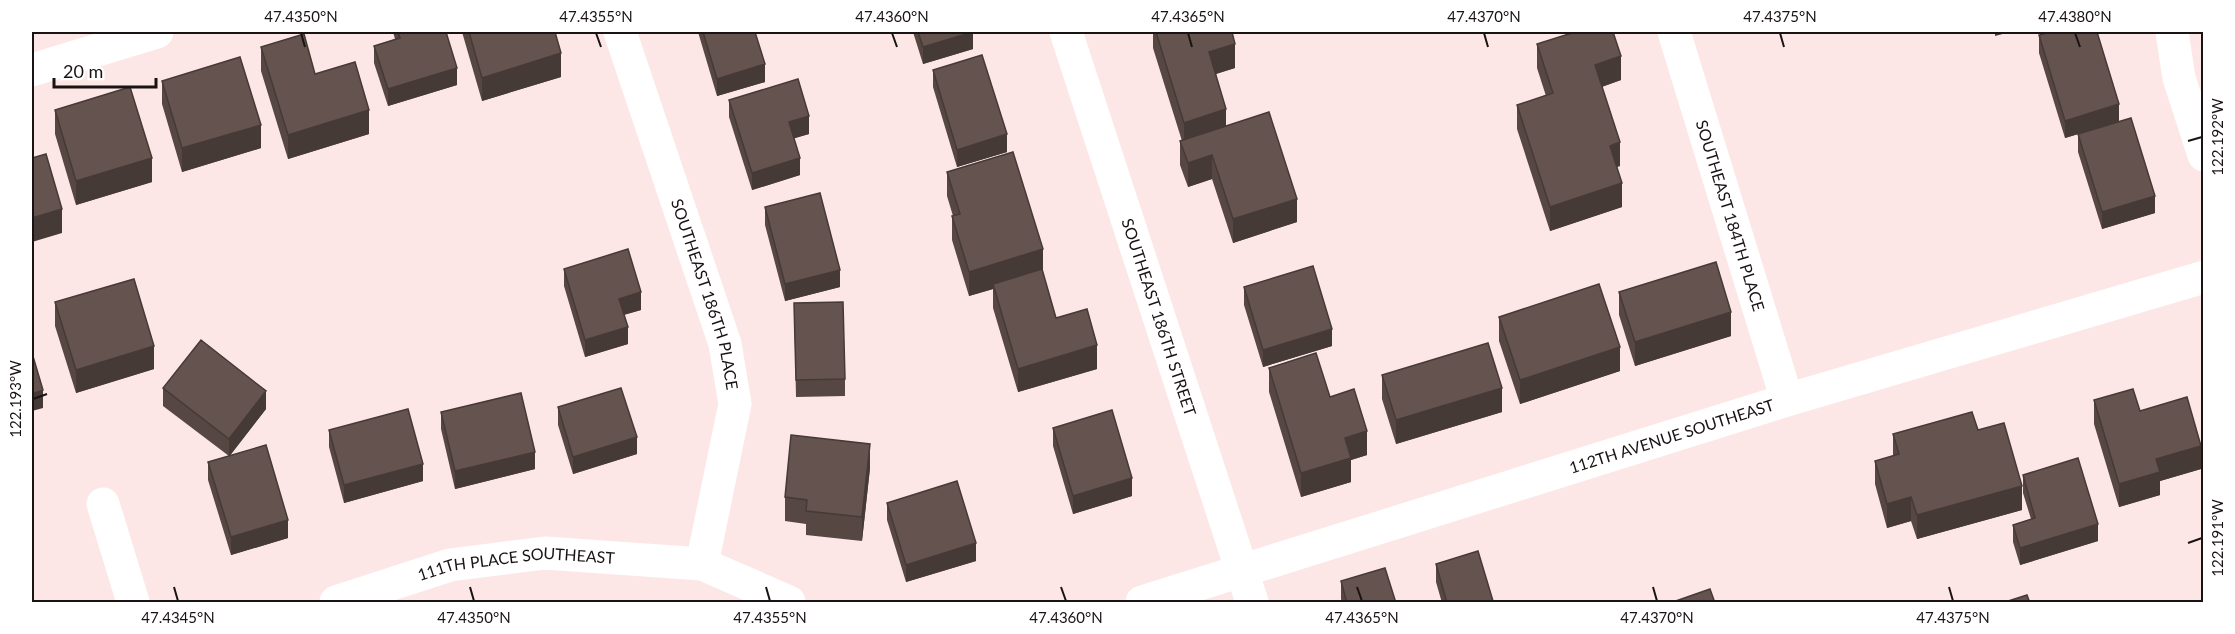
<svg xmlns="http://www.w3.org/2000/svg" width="2235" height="634" font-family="Lato,sans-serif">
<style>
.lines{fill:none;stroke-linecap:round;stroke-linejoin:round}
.minor{stroke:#fff;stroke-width:33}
.wall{fill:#564743}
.shaded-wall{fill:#463a37}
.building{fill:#64534e;stroke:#463a37;stroke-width:1.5}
.ticks{fill:none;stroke:#1a1313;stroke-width:2}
.labels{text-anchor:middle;stroke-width:6;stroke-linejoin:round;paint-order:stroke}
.street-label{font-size:16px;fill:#1a1313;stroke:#fff}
.neatline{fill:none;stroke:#1a1313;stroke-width:2}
.ticks-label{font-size:15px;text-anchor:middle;fill:#1a1313}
</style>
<rect width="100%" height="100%" fill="#fde7e6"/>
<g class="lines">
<g class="minor">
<path id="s1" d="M620 32 725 344 735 404 702 564"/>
<path id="s2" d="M1066 32 1252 602"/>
<path id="s3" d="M1674 32 1787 400"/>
<path d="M2172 32 2179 78 2204 155"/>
<path d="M32 70 157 32"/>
<path d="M103 504 133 602"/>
<path id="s4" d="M336 602 450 565 545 553 702 564 789 602"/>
<path id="s5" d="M1142 602 1787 400 2204 277"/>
</g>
</g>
<path class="wall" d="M393 32H446L457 85 388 106 374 63V46L395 39Z
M462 32H555L561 77 482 101Z
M698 32H755L765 82 717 96Z
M913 32H973V49L923 64Z
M1153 32H1232L1235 68 1216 74 1226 126 1297 222 1233 243 1212 179 1188 187 1180 165V141H1182L1153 48Z
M2039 35 2119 122 2155 213 2102 229 2078 152V134L2065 138 2039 53Z
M1537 44 1621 80 1602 87 1620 166 1616 167 1622 207 1550 231 1517 129V105L1546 96 1537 68Z
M261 47 315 74 369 134 288 159 261 71Z
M933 70 1007 152 957 167 933 87Z
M162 81 261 148 182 172 162 104Z
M729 100 809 134 794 138 800 175 752 190 729 117Z
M55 110 152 182 76 205 55 134Z
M947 172 1043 273 1056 318 1097 369 1018 392 993 308V289L969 296 952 240V216H953L947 196Z
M765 207 840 287 785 301 765 225Z
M564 269 641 310 624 315 628 344 585 357 564 286Z
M1244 287 1332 346 1263 367 1244 305Z
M1619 292 1731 336 1635 366 1619 315Z
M55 302 154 369 76 393 55 326Z
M794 303 845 379V396L796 397Z
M1499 317 1620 371 1520 404 1499 341Z
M1269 368 1330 397 1367 455 1351 460V482L1301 497 1269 392Z
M1382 375 1502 412 1396 444 1382 399Z
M163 388 266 409 229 456 288 538 231 555 208 480V462L229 456 163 406Z
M2094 400 2140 411 2201 469 2160 481V495L2119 507 2094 424Z
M558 407 637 454 573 474 558 425Z
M441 412 535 469 455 489 441 429Z
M1053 428 1132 496 1073 514 1053 446Z
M329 430 423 481 344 503 329 447Z
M1978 430 2022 510 1917 539 1911 521 1887 528 1875 484V461L1893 456V434Z
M870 468 862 541 806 535V524L785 521V497Z
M2023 475 2098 541 2020 565 2013 542V525L2031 519 2023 493Z
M887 503 976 561 906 582 887 520Z
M1436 564 1490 603H1442L1436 582Z
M1341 581 1396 603H1342L1341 599Z"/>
<path class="shaded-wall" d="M973 32V49L923 64V47Z
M1995 32H2010L1995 36Z
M1235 44V68L1209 76V52Z
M561 53V77L482 101V78Z
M1621 56V80L1595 89V65Z
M765 64V82L717 96V79Z
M457 68V85L388 106V89Z
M2119 104V122L2065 138V121Z
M1226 109V133L1184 146V123Z
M369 110V134L288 159V135Z
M809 116V134L789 140V122Z
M261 125V148L182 172V148Z
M1007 134V152L957 167V150Z
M1620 142V166L1610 169V146Z
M1212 155V179L1188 187V163Z
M152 158V182L76 205V181Z
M800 158V175L752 190V173Z
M1622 183V207L1550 231V207Z
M2155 196V213L2102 229V212Z
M1297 199V222L1233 243V219Z
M62 209V233L32 242V218Z
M1043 249V273L993 284V289L969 296V272Z
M840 270V287L785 301V284Z
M641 292V310L619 316V299Z
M1731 312V336L1635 366V342Z
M628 327V344L585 357V340Z
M1332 329V346L1263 367V350Z
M1097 345V369L1018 392V369Z
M154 346V369L76 393V370Z
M1620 347V371L1520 404V380Z
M1502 388V412L1396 444V420Z
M43 390V408L32 411V394Z
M266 391V409L229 457V439Z
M1367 431V455L1351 460V482L1301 497V473L1345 438Z
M637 437V454L573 474V457Z
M870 444V468L862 541V517Z
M2201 446V469L2160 481V495L2119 507V484L2156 459Z
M535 452V469L455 489V471Z
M423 464V481L344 503V485Z
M1132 478V496L1073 514V496Z
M2022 486V510L1917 539V515Z
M1911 497V521L1887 528V504Z
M288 520V538L231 555V537Z
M2098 524V541L2020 565V548Z
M976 543V561L906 582V565Z"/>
<path class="building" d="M398 32H446L457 68 388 89 374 46 400 38Z
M469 32H555L561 53 482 78Z
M703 32H755L765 64 717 79Z
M918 32H973L923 47Z
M1156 32H1232L1235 44 1209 52 1226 109 1184 123Z
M1575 32H1613L1621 56 1595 65 1620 142 1610 146 1622 183 1550 207 1517 105 1553 93 1537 44Z
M2051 32H2097L2119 104 2065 121 2039 35Z
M304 34 315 74 355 62 369 110 288 135 261 47Z
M982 55 1007 134 957 150 933 70Z
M240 57 261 125 182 148 162 81Z
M798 79 809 116 789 122 800 158 752 173 729 100Z
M130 87 152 158 76 181 55 110Z
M1269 112 1297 199 1233 219 1212 155 1188 163 1180 141Z
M2131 118 2155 196 2102 212 2078 134Z
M1013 152 1043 249 969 272 952 216 960 214 947 172Z
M46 154 62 209 32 218V158Z
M820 193 840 270 785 284 765 207Z
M628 249 641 292 619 299 628 327 585 340 564 269Z
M1716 262 1731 312 1635 342 1619 292Z
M1313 266 1332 329 1263 350 1244 287Z
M1042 269 1056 318 1087 309 1097 345 1018 369 993 284Z
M134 279 154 346 76 370 55 302Z
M1599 284 1620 347 1520 380 1499 317Z
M843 302 845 379 796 380 794 303Z
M201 340 266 391 229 439 163 388Z
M1488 343 1502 388 1396 420 1382 375Z
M32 353 43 390 32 394Z
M1316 353 1330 397 1354 389 1367 431 1345 438 1351 458 1301 473 1269 368Z
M621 388 637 437 573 457 558 407Z
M2133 389 2140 411 2187 397 2201 446 2156 459 2160 472 2119 484 2094 400Z
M521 393 535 452 455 471 441 412Z
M408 409 423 464 344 485 329 430Z
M1112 410 1132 478 1073 496 1053 428Z
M1972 412 1978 430 2004 423 2022 486 1917 515 1911 497 1887 504 1875 461 1899 454 1893 434Z
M791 435 870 444 862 517 806 511 807 500 785 497Z
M266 445 288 520 231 537 208 462Z
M2078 458 2098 524 2020 548 2013 525 2035 518 2023 475Z
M957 481 976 543 906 565 887 503Z
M1478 551 1493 601 1490 603H1447L1436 564Z
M1385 568 1396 603H1347L1341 581Z
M1710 589 1715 603H1670Z
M2027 595 2030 603H2002Z"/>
<path class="ticks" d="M301 33 305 47M596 33 601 47M892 33 897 47M1188 33 1192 47M1484 33 1488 47M1780 33 1784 47M2075 33 2080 47M2188 141 2202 137M33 399 47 394M2188 543 2202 538M174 587 178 601M470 587 474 601M766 587 770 601M1061 587 1066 601M1357 587 1362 601M1653 587 1657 601M1949 587 1953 601"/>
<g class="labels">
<g class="street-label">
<text dy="6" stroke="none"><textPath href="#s3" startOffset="192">SOUTHEAST 184TH PLACE</textPath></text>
<text dy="6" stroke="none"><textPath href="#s1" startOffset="276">SOUTHEAST 186TH PLACE</textPath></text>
<text dy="6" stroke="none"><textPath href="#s2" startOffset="300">SOUTHEAST 186TH STREET</textPath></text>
<text dy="6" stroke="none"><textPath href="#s5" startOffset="555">112TH AVENUE SOUTHEAST</textPath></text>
<text dy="6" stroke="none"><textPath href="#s4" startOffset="186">111TH PLACE SOUTHEAST</textPath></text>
</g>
</g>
<rect width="2235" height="634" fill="none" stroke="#ffffff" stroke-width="66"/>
<path d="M54 78v9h102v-9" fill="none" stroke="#1a1313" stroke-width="3"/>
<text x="63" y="78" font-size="18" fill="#1a1313" stroke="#ffffff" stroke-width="4.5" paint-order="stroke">20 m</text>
<rect x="33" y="33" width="2169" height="568" class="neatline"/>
<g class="ticks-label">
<text x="301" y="22">47.4350°N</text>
<text x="596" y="22">47.4355°N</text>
<text x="892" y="22">47.4360°N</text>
<text x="1188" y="22">47.4365°N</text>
<text x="1484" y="22">47.4370°N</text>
<text x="1780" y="22">47.4375°N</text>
<text x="2075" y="22">47.4380°N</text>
<text transform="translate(2218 137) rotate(-90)" y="5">122.192°W</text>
<text transform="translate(16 399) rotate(-90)" y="5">122.193°W</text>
<text transform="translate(2218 538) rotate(-90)" y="5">122.191°W</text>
<text x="178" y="623">47.4345°N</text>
<text x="474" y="623">47.4350°N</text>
<text x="770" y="623">47.4355°N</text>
<text x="1066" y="623">47.4360°N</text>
<text x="1362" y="623">47.4365°N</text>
<text x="1657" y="623">47.4370°N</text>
<text x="1953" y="623">47.4375°N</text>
</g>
</svg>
